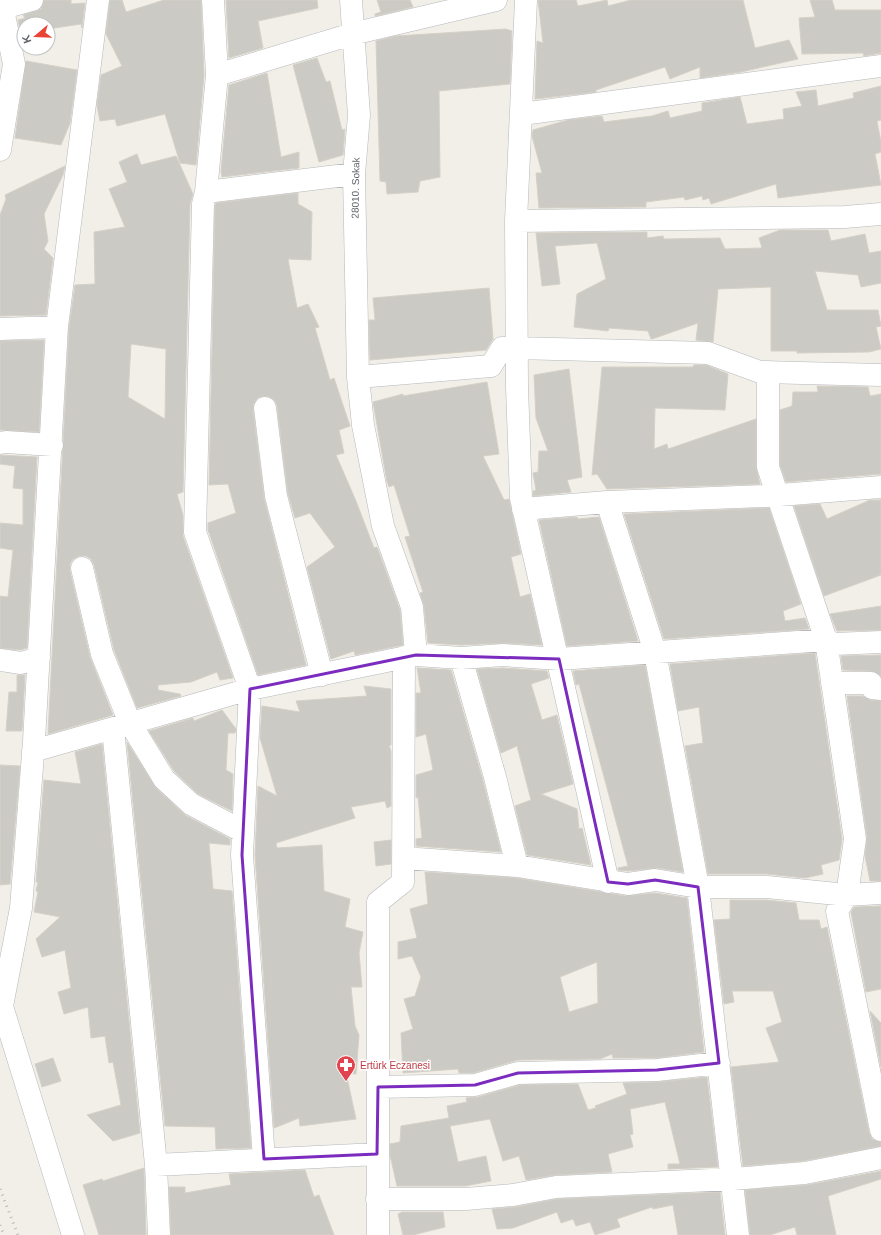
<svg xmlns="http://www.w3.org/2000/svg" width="881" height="1235" font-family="Arial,sans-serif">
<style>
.building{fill:#cccac5;stroke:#d6d1c6;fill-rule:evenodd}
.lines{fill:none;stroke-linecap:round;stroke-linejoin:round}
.street-casing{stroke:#b5b8bc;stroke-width:23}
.secondary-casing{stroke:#b6babf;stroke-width:23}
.street{stroke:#fff;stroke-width:22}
.secondary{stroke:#fff;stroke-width:22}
.rail{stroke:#b6b7b8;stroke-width:3;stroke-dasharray:1 5;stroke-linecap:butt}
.marked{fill:none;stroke:#7b2cbf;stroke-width:3;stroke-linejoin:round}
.labels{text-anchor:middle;stroke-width:3;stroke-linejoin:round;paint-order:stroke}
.street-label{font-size:10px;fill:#5f6368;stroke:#fff}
.health-label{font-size:10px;fill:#be3a42;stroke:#fff;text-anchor:start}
</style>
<rect width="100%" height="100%" fill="#f1efe8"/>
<path class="building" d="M44 0H71V4L85 3 82 28 81 24 48 29V24H24V40H22L18 20 25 18 23 15 41 9Z
M110 0H122L126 12 164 0H201L204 75 196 165 180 163 165 114 117 126 115 119 100 121 97 106 101 75 122 66 106 34Z
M226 0H317L318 8 258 21 263 48 229 58Z
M377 0H410L413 7 375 16V14L381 12Z
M538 0H576L578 6 607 0 608 6 631 0H743L755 48 789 40 798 59 741 72 700 78V67L670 79 665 67 596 90V92L535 99 537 41 543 43Z
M810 0H832L835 10H881V53L864 56 863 53 802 54 799 18 815 17Z
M506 29 512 31 510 84 439 91 440 177 420 181 418 192 387 194 386 182 380 181 376 41 396 36Z
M317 58 326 82 330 81 342 130 345 129 343 155 319 162 293 65Z
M26 61 77 70 70 123 61 145 15 138Z
M267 73 281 157 299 152V168L222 177 221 171 229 85Z
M881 86V120L877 121 881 142V152L875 154 881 185 778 198 776 184 711 204 709 198 703 200 702 196 685 200 684 197 646 202V207L539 208 536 173H542L532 136 533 130 568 120 602 116 604 122 652 116 668 111 670 118 702 111V103L740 97 747 124 784 119 783 109 802 106 796 92 816 90 818 106 854 98 853 93Z
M137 154 141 165 176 156 193 194 190 204 183 492 177 494 183 515V536L233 678 220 680 217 672 191 682 158 685V690L180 694 181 696 137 708 114 650 94 565 91 559 86 556H79L73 559 70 564V571L90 657 113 715 48 734 69 328 75 285 95 284 94 232 125 227 109 189 127 182 119 162ZM131 344 166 349 165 419 128 397Z
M65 166 63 175 44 214 48 241 44 249 53 258 46 315 0 316V215L6 199 5 195Z
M298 193V204L312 212 311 260 288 259 297 308 308 304 319 327 315 328 330 380 334 378 350 426 339 430 344 453 336 455 356 501 374 548 377 547 400 610 403 645 355 655 354 651 331 659 307 567 335 547 310 513 295 518 288 494 277 406 275 401 270 397 263 396 258 398 254 403 253 410 264 498 306 665 258 675 208 530V523L236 513 228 484 209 485 215 206 216 203Z
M780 230H828L831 241 865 234 869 253 881 251V283L861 287 858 275 815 271 827 310H878L881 326 876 327 881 349 869 352 797 353V351H771V287L718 289 713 342 696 340 698 323 652 339H651L648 331 609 328 608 331 574 327 577 294 606 279 597 243 555 246 560 284 542 286 536 233 647 232V238L663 236 664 239 720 238 725 249 762 248 759 238Z
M489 288 493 339 486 350 370 360 369 320H375L373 298Z
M44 340 39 432 0 430V341Z
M694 365H706L728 374 725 410 655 408 654 449 667 444 668 449 756 419V467L760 484 607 489 597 474 592 475 602 367H693Z
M569 369 582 477 567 480 571 492 533 496V491L536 490 533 473 538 472 539 451H548L536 418 534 375Z
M487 382 499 454 483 456 504 500 509 499 521 554 511 557 520 597 530 594 542 645 504 643 461 645 428 643 424 606 420 593 423 592 405 537 410 536 394 485 389 487 387 482 373 402 403 394V396Z
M817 386 868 387 870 396 881 394V474L786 482 780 465V410L792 406 793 392H818Z
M0 455 37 457 27 648 20 650 0 648V596L8 597 13 550 0 548V523L23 525V489L13 488 15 466 0 464Z
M870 500H881V575L824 596 794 506 820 504 827 519Z
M769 508 801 604 783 611 785 621 805 618 809 629 664 639 624 514Z
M577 517 578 519 599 517 638 641 567 646 539 520Z
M881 606V630L837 631 830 614Z
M815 653 842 839 839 860 821 865 823 874 805 878 767 874H708L685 746 703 743 699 707 678 711 670 664Z
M881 655V676L871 671 843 670 841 656Z
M645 665 683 872 657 868 628 871 618 870V868L628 866 579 684 576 685 573 671Z
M417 668 451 670 482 777 501 852 416 846V839L422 838 418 797 416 798V775L433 770 426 734 416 737V693H421Z
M503 668 547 671 549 678 531 684 542 720 557 715 573 784 541 794 577 809 579 829 582 828 591 865 527 855 515 806 531 800 517 746 501 753 477 669Z
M17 675H25L22 731H6L9 692H17Z
M364 686 391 689V745L389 746 391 751V806L387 808 385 801 351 807 355 818 276 843 277 848 322 845 324 891 350 899 345 927 363 932 359 953 362 987H351L355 1026 359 1035 356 1074 346 1073 356 1119 300 1126 299 1118 274 1128 255 855 258 786 277 796 260 738 262 706 300 712 296 701 367 696Z
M847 696H862L870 700 881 701V881H870L865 856 867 837Z
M222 710 236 729 235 733H228L226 770 233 774 232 811 198 794 174 771 149 731 193 718 194 721Z
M127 742 156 788 185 815 230 839V845L209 843 213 889 232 891 251 1148 216 1149 215 1127 165 1126Z
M102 744 140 1133 113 1141 87 1115 121 1105 113 1062 109 1063 105 1036 91 1038 88 1007 64 1014 58 992 71 988 65 950 42 957 36 939 60 917 34 912 38 892 36 891 38 882H36L44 780 81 784 75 752Z
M0 765 20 766 10 884 0 885Z
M391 840V864L376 866 374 842Z
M425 872 516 878 626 896 655 893 687 898 704 1052 656 1058H613L612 1054 600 1059 518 1060 473 1073H459L458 1069 403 1073 401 1033 413 1029 404 999 415 996 421 977 412 956 398 959V942L417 938 410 909 428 904ZM597 962 598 1003 569 1012 560 977Z
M730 900H766L796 903 799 920H819L821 929 827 927 869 1132 872 1139 881 1142V1146L803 1161 743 1166 731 1067 779 1062 766 1028 782 1022 773 991H732L734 1002 724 1004 714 920 730 919Z
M881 906V989L866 992 851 912 854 907Z
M870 1011 881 1023V1067Z
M53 1058 61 1081 42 1087 35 1064Z
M707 1077 718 1167 668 1169V1164H680L665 1102 630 1109 633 1134 630 1135 633 1147 608 1154 612 1172 555 1175 526 1180 519 1156 503 1161 490 1119 450 1126 458 1162 486 1156 491 1181 465 1186H397L390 1155V1144L400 1142 401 1126 449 1118 447 1106 467 1102 466 1098 478 1097 520 1085 578 1084 588 1110 596 1108 595 1106 627 1094 623 1083 658 1082Z
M144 1168 146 1235H99L83 1185 102 1179 103 1181Z
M305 1170 314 1197 319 1195 334 1235H171L169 1187H185V1193L231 1185 229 1174Z
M881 1171V1179L828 1196 836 1235H797L795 1227 770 1235H750L745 1190 807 1185Z
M720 1192 725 1235H678L673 1205 653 1209 652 1207 617 1219 620 1227 595 1235 590 1222 576 1226 573 1219 561 1223 557 1212 513 1228 497 1229 492 1209 515 1207 557 1199Z
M402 1212H443L445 1227 413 1235H403L398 1214Z"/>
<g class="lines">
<defs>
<path id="street" d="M213 0 217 75 206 192 203 204 195 532 250 689 242 855 264 1159
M351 0 359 115 354 174 358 377
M526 0 516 221 517 387 521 498 608 882
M0 9 32 0
M217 75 352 34 496 0
M522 114 881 66
M0 150 14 64 1 0
M206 192 354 174
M516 221 845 217 881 214
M0 329 57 327
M768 372V467L826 640 855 839 847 895 837 911 881 1130
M265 408 276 496 322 675
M0 443 6 442 52 445
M523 509 607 502
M82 568 102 654 130 723 164 779 191 804 242 831
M416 655 412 607 383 526 363 425 358 377 491 366 502 348H516L708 353 760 372 881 375
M461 658 495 777 517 866
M0 660 21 663 39 658
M832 683H871L872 688 881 689
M113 729 156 1165 159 1235
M33 751 250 689 416 655 461 658 503 655 559 659 826 640 835 644 881 642
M403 858 517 866 628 884 655 880 698 887H767L847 895 881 893
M2 1006 21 908 34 741 57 327 98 0
M378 1087 475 1085 518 1073 657 1070 719 1063
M156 1165 377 1154
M377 1199H466L513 1195 556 1187 733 1179 805 1173 881 1158
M378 1235V902L403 882 404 657
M738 1235 698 887 655 652 607 502 767 496 881 487"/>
<path id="secondary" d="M0 1000 73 1235"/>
</defs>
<use href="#street" class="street-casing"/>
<use href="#secondary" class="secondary-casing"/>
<use href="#street" class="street"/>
<use href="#secondary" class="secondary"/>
<path class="rail" d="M0 1189 18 1235
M0 1225 4 1235"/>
</g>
<path class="marked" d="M416 655 559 659 608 882 628 884 655 880 698 887 719 1063 657 1070 518 1073 475 1085 378 1087 377 1154 264 1159 242 855 250 689Z"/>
<defs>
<symbol id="pharmacy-pin" viewBox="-11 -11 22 30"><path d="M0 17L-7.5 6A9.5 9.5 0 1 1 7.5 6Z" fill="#e0444e" stroke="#fff"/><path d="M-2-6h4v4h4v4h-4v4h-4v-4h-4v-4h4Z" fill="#fff"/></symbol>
</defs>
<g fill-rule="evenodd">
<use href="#pharmacy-pin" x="335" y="1054" width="22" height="30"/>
</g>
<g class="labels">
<g class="street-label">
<text transform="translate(355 188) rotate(-89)" y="4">28010. Sokak</text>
</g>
<g class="health-label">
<text x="360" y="1069">Ertürk Eczanesi</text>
</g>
</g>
<g transform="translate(36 36) rotate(251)"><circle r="19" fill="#ffffff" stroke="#bfc1c3"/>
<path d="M0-3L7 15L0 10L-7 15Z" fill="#ea4335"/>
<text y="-6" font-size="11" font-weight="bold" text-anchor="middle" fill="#5f6368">K</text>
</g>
</svg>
